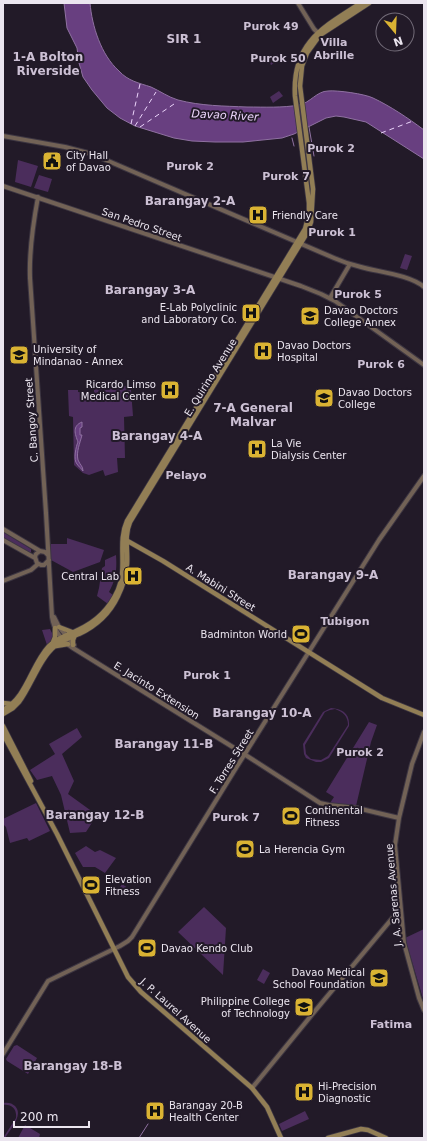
<svg xmlns="http://www.w3.org/2000/svg" width="427" height="1141" font-family="'DejaVu Sans',sans-serif">
<style>
.green{fill:#4b2d5c;fill-rule:evenodd}
.water{fill:#683f80;stroke:#8f71a1}
.lines{fill:none;stroke-linecap:round;stroke-linejoin:round}
.stream{stroke:#8f71a1;stroke-width:1}
.ferry{stroke:#ecd5fb;stroke-width:1;stroke-dasharray:5 4;stroke-linecap:butt}
.secondary-casing{stroke:#3d3642;stroke-width:6}
.primary-casing{stroke:#3d3642;stroke-width:6}
.secondary{stroke:#726256;stroke-width:4}
.primary{stroke:#927e55;stroke-width:4.5}
.labels{text-anchor:middle;stroke-width:4;stroke-linejoin:round;paint-order:stroke}
.poi-label{font-size:10px;fill:#ebe5ef;stroke:#221a28;text-anchor:start}
.street-label{font-size:10px;fill:#ebe5ef;stroke:#221a28}
.neighbourhood-label{font-size:11px;font-weight:bold;fill:#ccc0d4;stroke:#221a28}
.water-label{font-size:11px;font-style:italic;fill:#ecd5fb;stroke:#221a28}
.quarter-label{font-size:12px;font-weight:bold;fill:#ccc0d4;stroke:#221a28}
</style>
<rect width="100%" height="100%" fill="#221a28"/>
<path class="green" d="M278 54 281 59 271 65 268 60Z
M279 91 283 96 273 103 270 97Z
M18 160 38 166 31 187 15 182Z
M39 175 52 179 48 192 34 188Z
M405 254 412 256 407 270 400 268Z
M94 385 128 386 131 390 133 416 124 417 125 458H117L118 472 105 476 103 470 89 475 83 473 74 465 73 417 69 416 68 390H78V392L94 393Z
M3 532 31 549V552L28 553 3 537Z
M67 538 104 550 100 562 73 572 51 560V544H67Z
M116 555C117 569 116 580 109 592L113 595 108 604 97 596 99 588 102 568 105 566V560Z
M50 629 53 635 52 641 47 645 42 630Z
M331 708C342 709 350 713 349 726L329 758 321 762H316L306 758 304 754 303 744 323 712ZM335 709C343 712 348 716 348 725L328 756 321 760 311 759 306 754 305 745 325 712 330 710Z
M369 722 377 725 371 742 356 806 330 803 334 797 326 792Z
M77 728 82 737 62 754 74 781 68 794 97 815 86 832 70 833 61 795 52 776 37 780 30 770 55 754 49 744Z
M36 803 50 831 29 841 27 838 10 843 6 827 3 824V819Z
M86 846 95 852 100 850 116 858 105 873 95 867H83L75 853Z
M122 884 131 890 128 895 119 889Z
M204 907 226 928 223 975 178 932Z
M424 929V1002L405 938Z
M263 969 270 973 264 984 257 980Z
M17 1045 37 1058 28 1074 7 1061 6 1059 14 1046Z
M3 1103C8 1102 12 1103 15 1106 24 1115 10 1130 5 1138H3L16 1118C17 1109 12 1104 3 1105Z
M305 1111 309 1119 282 1131 279 1124Z
M25 1125 40 1134 39 1138H18Z"/>
<path class="water" d="M64 3H90C92 26 101 55 119 71 128 81 139 83 151 87 160 91 168 97 178 100 201 106 224 106 247 107 265 107 282 108 299 105 310 103 317 91 328 91 337 90 365 94 373 98 390 106 408 118 424 130V159L366 122 344 117 336 116 326 118 294 134 282 138 243 142H215L192 141 174 138 135 126 120 118 107 108 92 90 83 77 79 63 77 48 67 28Z
M82 422V427L80 428V435H82C80 443 76 452 78 460 80 465 83 466 83 471 81 468 79 467 77 464 73 460 76 446 78 442 75 434 72 426 82 422Z"/>
<g class="lines">
<path class="stream" d="M309 127 314 156
M292 138 294 146
M139 1138 148 1124"/>
<path class="ferry" d="M131 124 140 84
M135 126 156 92
M140 127 177 102
M381 133 413 121"/>
<defs>
<path id="secondary" d="M298 3 314 29 320 35
M3 136 65 147 92 154 334 258C343 262 352 265 361 267 379 272 410 275 424 287
M3 186 301 286 321 294 335 301 424 365
M38 197C33 224 29 251 30 278L46 513 52 617C54 630 62 641 73 648L244 754 320 803 329 805 357 808 399 818
M330 298 350 264
M3 529 40 551 45 552 48 555
M3 540 35 558
M40 551 36 554 35 557 37 563 41 565H44L49 560
M3 581 31 570 38 564
M54 617 59 627 74 645
M424 732 412 764 399 818 395 845 404 943 419 998 424 1010
M3 1054 48 981 120 946 128 941 132 937 236 768 379 540 424 476
M252 1088 310 1017 400 909"/>
<path id="primary" d="M124 539 163 561 382 698 424 715
M59 627 72 632
M53 642 55 637V628
M73 645V640L75 635
M56 646 68 644
M3 703 12 704
M3 710C27 698 31 665 49 646 57 638 68 635 78 630 96 622 110 608 118 590 128 567 117 543 127 521L305 229 309 214V203L295 96C292 43 322 28 361 3
M3 714 13 708 19 702C31 686 40 658 55 646 61 640 71 637 79 634 96 626 110 613 118 596 123 586 126 575 127 564 128 550 124 536 130 522L307 233 311 222 313 189 300 86 302 66 307 53 320 35 369 3
M3 726 31 781
M3 734 57 834 128 977 141 992 252 1088 267 1107 281 1138
M328 1138 361 1129 368 1130 386 1138"/>
</defs>
<use href="#secondary" class="secondary-casing"/>
<use href="#primary" class="primary-casing"/>
<use href="#secondary" class="secondary"/>
<use href="#primary" class="primary"/>
</g>
<defs>
<symbol id="civic-square" viewBox="-11 -11 22 22"><rect x="-9" y="-9" width="18" height="18" rx="4" fill="#dab333" stroke="#221a28"/><path d="M-.6-6.5H3V-4.5H.6V-3L4-1V1h2V6H-6V1h2V-1L-.6-3ZM-1.2 2.5V6h2.4V2.5Z" fill="#111"/></symbol>
<symbol id="hospital-square" viewBox="-11 -11 22 22"><rect x="-9" y="-9" width="18" height="18" rx="4" fill="#dab333" stroke="#221a28"/><path d="M-5-5h3v3.5h4V-5h3V5h-3V1.5h-4V5h-3Z" fill="#111"/></symbol>
<symbol id="university-square" viewBox="-11 -11 22 22"><rect x="-9" y="-9" width="18" height="18" rx="4" fill="#dab333" stroke="#221a28"/><path d="M0-5L7-2L0 1L-7-2ZM-4 1L0 2.5L4 1V4Q0 6-4 4Z" fill="#111"/></symbol>
<symbol id="stadium-square" viewBox="-11 -11 22 22"><rect x="-9" y="-9" width="18" height="18" rx="4" fill="#dab333" stroke="#221a28"/><path d="M0-5a6.5 5 0 1 0 0 10a6.5 5 0 1 0 0-10ZM-3.5-1.8h7v3.6h-7Z" fill="#111"/></symbol>
</defs>
<g fill-rule="evenodd">
<use href="#civic-square" x="41" y="150" width="22" height="22"/>
<use href="#hospital-square" x="247" y="204" width="22" height="22"/>
<use href="#hospital-square" x="240" y="302" width="22" height="22"/>
<use href="#university-square" x="299" y="305" width="22" height="22"/>
<use href="#hospital-square" x="252" y="340" width="22" height="22"/>
<use href="#university-square" x="8" y="344" width="22" height="22"/>
<use href="#hospital-square" x="159" y="379" width="22" height="22"/>
<use href="#university-square" x="313" y="387" width="22" height="22"/>
<use href="#hospital-square" x="246" y="438" width="22" height="22"/>
<use href="#hospital-square" x="122" y="565" width="22" height="22"/>
<use href="#stadium-square" x="290" y="623" width="22" height="22"/>
<use href="#stadium-square" x="280" y="805" width="22" height="22"/>
<use href="#stadium-square" x="234" y="838" width="22" height="22"/>
<use href="#stadium-square" x="80" y="874" width="22" height="22"/>
<use href="#stadium-square" x="136" y="937" width="22" height="22"/>
<use href="#university-square" x="368" y="967" width="22" height="22"/>
<use href="#university-square" x="293" y="996" width="22" height="22"/>
<use href="#hospital-square" x="293" y="1081" width="22" height="22"/>
<use href="#hospital-square" x="144" y="1100" width="22" height="22"/>
</g>
<g class="labels">
<g class="poi-label">
<text x="66" y="159">City Hall<tspan x="66" dy="12">of Davao</tspan></text>
<text x="272" y="219">Friendly Care</text>
<text x="237" y="311" text-anchor="end">E-Lab Polyclinic<tspan x="237" dy="12">and Laboratory Co.</tspan></text>
<text x="324" y="314">Davao Doctors<tspan x="324" dy="12">College Annex</tspan></text>
<text x="277" y="349">Davao Doctors<tspan x="277" dy="12">Hospital</tspan></text>
<text x="33" y="353">University of<tspan x="33" dy="12">Mindanao - Annex</tspan></text>
<text x="156" y="388" text-anchor="end">Ricardo Limso<tspan x="156" dy="12">Medical Center</tspan></text>
<text x="338" y="396">Davao Doctors<tspan x="338" dy="12">College</tspan></text>
<text x="271" y="447">La Vie<tspan x="271" dy="12">Dialysis Center</tspan></text>
<text x="119" y="580" text-anchor="end">Central Lab</text>
<text x="287" y="638" text-anchor="end">Badminton World</text>
<text x="305" y="814">Continental<tspan x="305" dy="12">Fitness</tspan></text>
<text x="259" y="853">La Herencia Gym</text>
<text x="105" y="883">Elevation<tspan x="105" dy="12">Fitness</tspan></text>
<text x="161" y="952">Davao Kendo Club</text>
<text x="365" y="976" text-anchor="end">Davao Medical<tspan x="365" dy="12">School Foundation</tspan></text>
<text x="290" y="1005" text-anchor="end">Philippine College<tspan x="290" dy="12">of Technology</tspan></text>
<text x="318" y="1090">Hi-Precision<tspan x="318" dy="12">Diagnostic</tspan></text>
<text x="169" y="1109">Barangay 20-B<tspan x="169" dy="12">Health Center</tspan></text>
</g>
<g class="street-label">
<text transform="translate(142 224) rotate(19)" y="4">San Pedro Street</text>
<text transform="translate(210 377) rotate(-58)" y="4">E. Quirino Avenue</text>
<text transform="translate(31 420) rotate(-94)" y="4">C. Bangoy Street</text>
<text transform="translate(221 587) rotate(32)" y="4">A. Mabini Street</text>
<text transform="translate(157 690) rotate(32)" y="4">E. Jacinto Extension</text>
<text transform="translate(231 761) rotate(-58)" y="4">F. Torres Street</text>
<text transform="translate(393 895) rotate(-95)" y="4">J. A. Sarenas Avenue</text>
<text transform="translate(176 1010) rotate(42)" y="4">J. P. Laurel Avenue</text>
</g>
<g class="neighbourhood-label">
<text x="271" y="30">Purok 49</text>
<text x="334" y="46">Villa<tspan x="334" dy="13">Abrille</tspan></text>
<text x="278" y="62">Purok 50</text>
<text x="331" y="152">Purok 2</text>
<text x="190" y="170">Purok 2</text>
<text x="286" y="180">Purok 7</text>
<text x="332" y="236">Purok 1</text>
<text x="358" y="298">Purok 5</text>
<text x="381" y="368">Purok 6</text>
<text x="186" y="479">Pelayo</text>
<text x="345" y="625">Tubigon</text>
<text x="207" y="679">Purok 1</text>
<text x="360" y="756">Purok 2</text>
<text x="236" y="821">Purok 7</text>
<text x="391" y="1028">Fatima</text>
</g>
<g class="water-label">
<text transform="translate(225 115) rotate(3)" y="4">Davao River</text>
</g>
<g class="quarter-label">
<text x="184" y="43">SIR 1</text>
<text x="48" y="61">1-A Bolton<tspan x="48" dy="14">Riverside</tspan></text>
<text x="190" y="205">Barangay 2-A</text>
<text x="150" y="294">Barangay 3-A</text>
<text x="253" y="412">7-A General<tspan x="253" dy="14">Malvar</tspan></text>
<text x="157" y="440">Barangay 4-A</text>
<text x="333" y="579">Barangay 9-A</text>
<text x="262" y="717">Barangay 10-A</text>
<text x="164" y="748">Barangay 11-B</text>
<text x="95" y="819">Barangay 12-B</text>
<text x="73" y="1070">Barangay 18-B</text>
</g>
</g>
<rect width="427" height="1141" fill="none" stroke="#ebe5ef" stroke-width="8"/>
<g transform="translate(395 32) rotate(161)"><circle r="19" fill="#221a28" stroke="#726b78"/>
<path d="M0-3L7 15L0 10L-7 15Z" fill="#dab333"/>
<text y="-6" font-size="11" font-weight="bold" text-anchor="middle" fill="#ebe5ef">N</text>
</g>
<path d="M14 1121v6h75v-6" fill="none" stroke="#ebe5ef" stroke-width="2"/>
<text x="20" y="1121" font-size="12" fill="#ebe5ef" stroke="#221a28" stroke-width="3" paint-order="stroke">200 m</text>
</svg>
